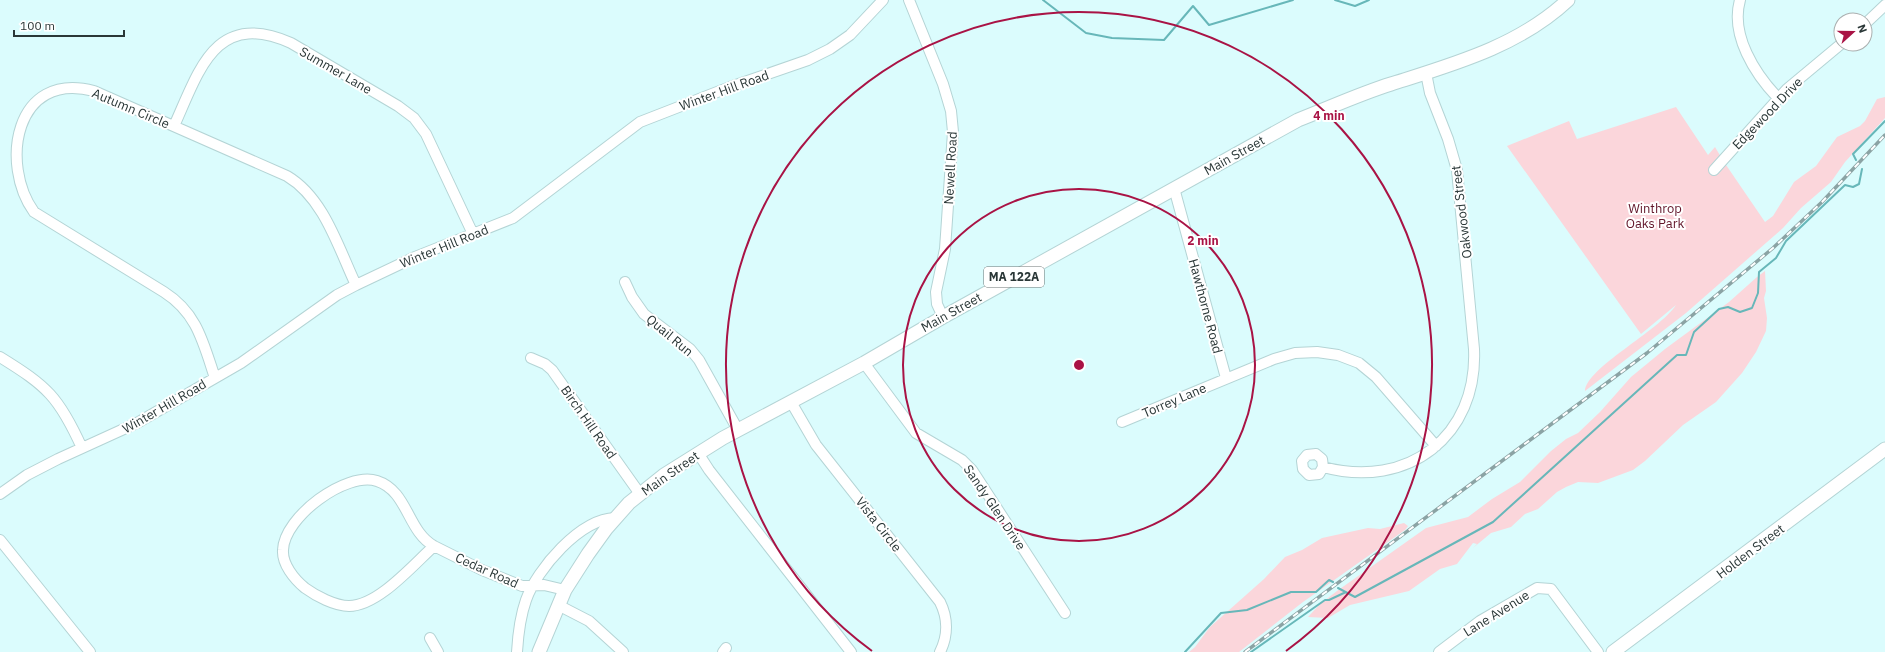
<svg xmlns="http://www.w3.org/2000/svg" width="1885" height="652" font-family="'IBM Plex Sans',sans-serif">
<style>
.green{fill:#fbd6db}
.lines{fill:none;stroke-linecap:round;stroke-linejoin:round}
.stream{stroke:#67b7b9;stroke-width:2}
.minor-casing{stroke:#b4d4d5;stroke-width:12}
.major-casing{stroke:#b4d4d5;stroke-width:15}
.minor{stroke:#fff;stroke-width:10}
.major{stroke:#fff;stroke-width:13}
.rail-casing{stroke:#8ba3a4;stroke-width:3.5}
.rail{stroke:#fff;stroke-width:2;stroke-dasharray:6;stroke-linecap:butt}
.ring{fill:none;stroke:#a91345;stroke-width:2}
.labels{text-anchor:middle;stroke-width:4;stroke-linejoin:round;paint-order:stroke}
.shield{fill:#fff;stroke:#6a7373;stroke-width:1}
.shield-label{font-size:12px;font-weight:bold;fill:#2a3737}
.street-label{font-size:13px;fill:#2a3737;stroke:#fff}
.park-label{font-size:13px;fill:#62162a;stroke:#fff}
.centre{fill:#a91345;stroke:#fff;stroke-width:2}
.ring-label{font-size:12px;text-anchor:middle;font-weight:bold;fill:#a91345;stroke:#fff;stroke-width:4;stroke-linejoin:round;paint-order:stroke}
</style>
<rect width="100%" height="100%" fill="#dbfcfd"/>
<path class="green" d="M1885 97V118L1845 162 1831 182 1801 208 1783 228 1686 313 1585 391C1586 368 1659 331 1676 305L1641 334 1507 146 1569 121 1577 139 1676 107 1708 155 1715 147 1724 162 1765 222 1773 216 1794 182 1816 166 1837 137 1860 126 1865 121 1877 99Z
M1765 271 1766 291 1764 298 1767 318 1766 331 1756 352 1742 373 1716 402 1683 425 1645 461 1633 470 1598 483 1578 482 1566 487 1557 492 1538 509 1525 514 1511 527 1491 533 1473 548 1477 544 1473 543 1457 564 1440 569 1409 591 1350 605 1328 618 1308 617 1320 604 1337 591 1426 528 1468 517 1492 499 1520 482 1551 451 1566 439 1578 433 1600 412 1631 377 1665 349 1729 302 1757 277Z
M1404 523 1408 526 1405 530 1303 602 1239 652H1189L1195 647 1210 627 1264 579 1285 557 1302 550 1322 538 1368 528 1380 529Z"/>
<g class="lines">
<path class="stream" d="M1043 0 1086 33 1112 38 1164 40 1193 6 1209 25 1293 0
M1335 0 1355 6 1369 0
M1856 160 1853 154 1885 121
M1338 588 1355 597 1493 522 1677 355H1686L1694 332 1719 309 1728 307 1740 312 1752 308 1758 293 1759 272 1776 258 1786 241 1845 185 1853 187 1859 184 1862 169
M1185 652 1221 613 1247 610 1291 592H1316L1329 580 1333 582
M1251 652 1325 600H1329L1346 592"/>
<defs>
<path id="minor" d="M909 0 943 84 951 111 953 132 945 249 936 292 937 304 943 317
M1740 0C1730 35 1755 74 1778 98
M1865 24 1885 5
M174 126C199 71 215 9 291 43L398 106 414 118 426 134 473 234
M1714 170 1787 89 1841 44
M1174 188 1226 378
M625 282 632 297 644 314 690 349 699 360 738 430
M0 357C47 386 59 397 82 448
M531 358 545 364 552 370 640 494
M864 363 916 433 962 460 972 470 1065 613
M215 378C203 342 197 313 164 292L34 212C0 165 14 70 94 91L287 176C324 198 338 247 356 285
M791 402 816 445 940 602C948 618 948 636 940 652
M1122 422 1274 359 1295 353 1317 352 1338 355 1359 363 1376 377 1436 446
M698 453 709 470 851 652
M1323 467 1319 474 1309 475 1303 469 1302 461 1307 455 1316 454 1322 459 1323 467C1408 490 1478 436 1474 349L1457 170 1448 139 1430 93 1426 73
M0 494 27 475 58 459 137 423 241 363 337 295 356 285 415 257 513 218 640 122 730 87 808 60 830 49 850 35 883 0
M0 540 90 652
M434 546C407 531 408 491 377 481 346 471 284 517 283 550 282 564 294 579 305 588 316 596 335 606 349 606 378 606 413 565 434 546L482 570 522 586 544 585 565 590
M558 605 589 621 623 652
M430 638 438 652
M517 652C518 635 520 617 526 600 537 569 580 519 615 518
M723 652 726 648
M1439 652 1480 621 1537 588 1551 589 1598 652"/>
<path id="major" d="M539 652 565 590 588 554 606 529 629 503 664 475 723 438 864 363 943 317 1298 120C1329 108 1359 94 1391 84 1454 64 1519 46 1568 0
M1613 652 1885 449"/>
</defs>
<use href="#minor" class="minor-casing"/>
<use href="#major" class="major-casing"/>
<use href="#minor" class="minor"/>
<use href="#major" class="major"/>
<defs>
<path id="rail" d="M1245 652 1647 353 1773 248 1822 202 1885 135"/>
</defs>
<use href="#rail" class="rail-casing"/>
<use href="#rail" class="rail"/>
</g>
<g class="ring">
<circle cx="1079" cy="365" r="176"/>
<path d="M872 651A353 353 0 1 1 1286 651"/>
</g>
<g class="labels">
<rect class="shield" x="984" y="267" width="60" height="20" rx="3"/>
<g class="shield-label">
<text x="1014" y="281">MA 122A</text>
</g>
<g class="street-label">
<text transform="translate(336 70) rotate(30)" y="5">Summer Lane</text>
<text transform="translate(724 90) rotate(-20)" y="5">Winter Hill Road</text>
<text transform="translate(131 108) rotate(23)" y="5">Autumn Circle</text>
<text transform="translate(1767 113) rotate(-46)" y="5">Edgewood Drive</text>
<text transform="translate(1234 155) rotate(-29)" y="5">Main Street</text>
<text transform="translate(950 168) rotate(-87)" y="5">Newell Road</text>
<text transform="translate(1461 212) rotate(-97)" y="5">Oakwood Street</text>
<text transform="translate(444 246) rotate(-22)" y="5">Winter Hill Road</text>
<text transform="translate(1206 306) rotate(75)" y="5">Hawthorne Road</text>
<text transform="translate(951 312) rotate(-29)" y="5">Main Street</text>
<text transform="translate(670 335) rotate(40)" y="5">Quail Run</text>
<text transform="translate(1174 400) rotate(-23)" y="5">Torrey Lane</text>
<text transform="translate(164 406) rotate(-30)" y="5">Winter Hill Road</text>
<text transform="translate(589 422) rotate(55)" y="5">Birch Hill Road</text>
<text transform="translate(670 473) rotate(-35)" y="5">Main Street</text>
<text transform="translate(995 507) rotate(56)" y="5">Sandy Glen Drive</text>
<text transform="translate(879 524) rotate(52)" y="5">Vista Circle</text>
<text transform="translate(1750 551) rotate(-37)" y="5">Holden Street</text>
<text transform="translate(487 570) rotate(24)" y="5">Cedar Road</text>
<text transform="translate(1496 613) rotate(-32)" y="5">Lane Avenue</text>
</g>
<g class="park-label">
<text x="1655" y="213">Winthrop<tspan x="1655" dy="15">Oaks Park</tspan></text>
</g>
</g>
<circle cx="1079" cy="365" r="6" class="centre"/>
<g class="ring-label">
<text x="1329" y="120">4 min</text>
<text x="1203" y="245">2 min</text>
</g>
<g transform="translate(1853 32) rotate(69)"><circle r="19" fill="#ffffff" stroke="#aaafaf"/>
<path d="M0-3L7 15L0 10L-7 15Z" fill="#a91345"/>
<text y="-6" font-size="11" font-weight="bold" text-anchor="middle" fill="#2a3737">N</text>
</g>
<path d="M14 30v6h110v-6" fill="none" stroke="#2a3737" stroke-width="2"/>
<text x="20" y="30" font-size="12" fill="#2a3737" stroke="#ffffff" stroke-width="3" paint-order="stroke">100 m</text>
</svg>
